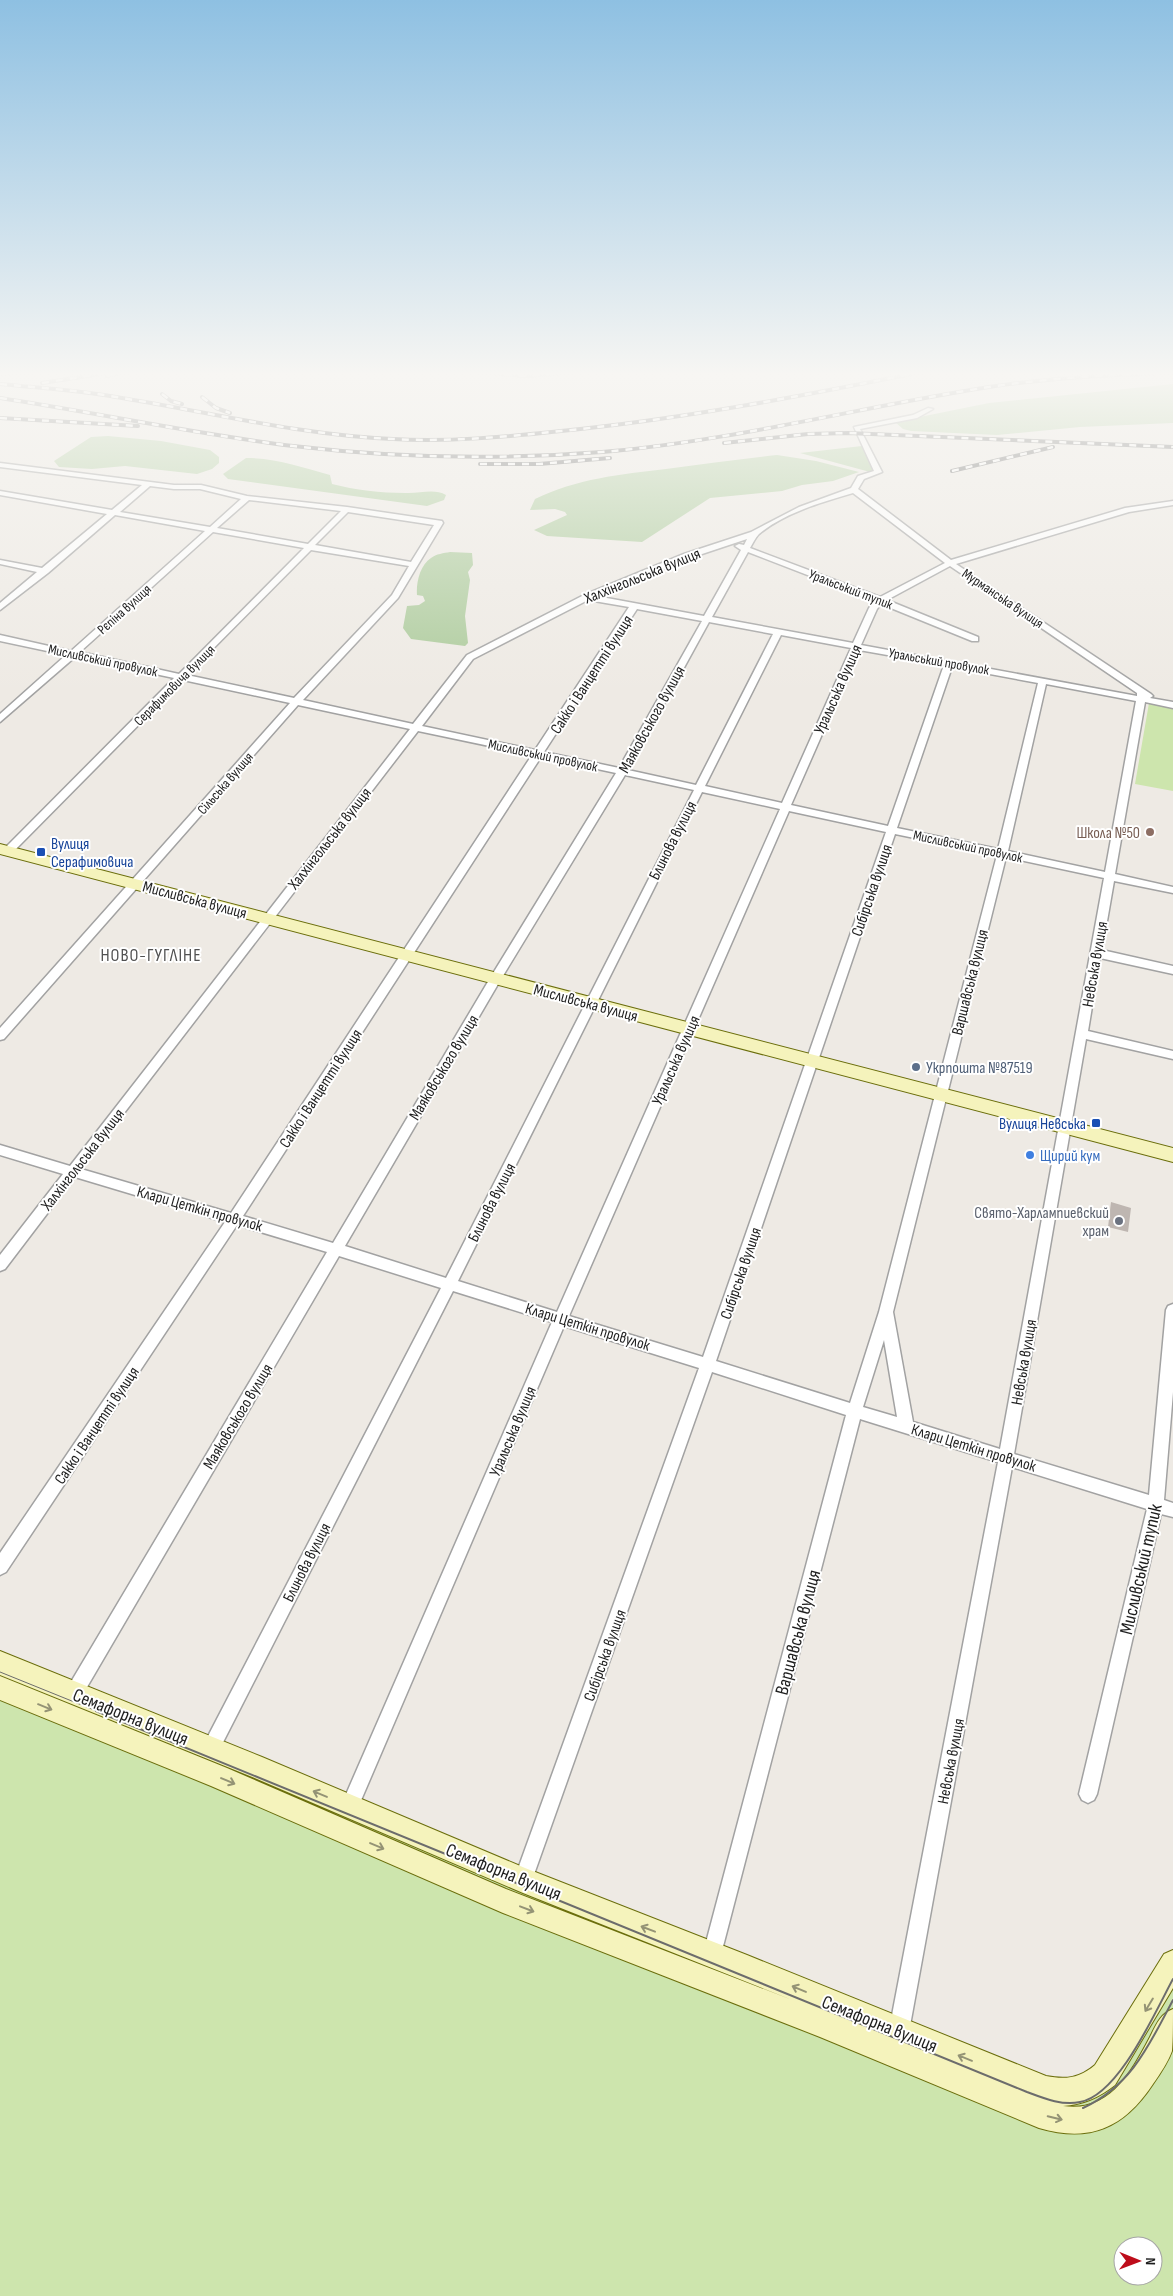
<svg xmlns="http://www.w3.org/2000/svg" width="1173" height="2296" font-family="'Sofia Sans Condensed',sans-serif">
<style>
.grass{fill:#cde5ad;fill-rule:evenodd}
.forest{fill:#adcb9c}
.building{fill:#beb6b1}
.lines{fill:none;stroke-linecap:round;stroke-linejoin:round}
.street-casing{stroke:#a2a2a2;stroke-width:3}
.secondary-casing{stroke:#6b6e0c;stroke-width:2}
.street{fill:#fff;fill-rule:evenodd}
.secondary{fill:#f5f3bc;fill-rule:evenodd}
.tram-far1{stroke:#6c6c6c;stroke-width:1}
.tram{stroke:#6c6c6c;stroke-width:2}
.rail-casing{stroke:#6c6c6c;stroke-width:4}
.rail{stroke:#fff;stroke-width:2.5;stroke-dasharray:7;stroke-linecap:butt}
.oneway{stroke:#949375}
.education-dot{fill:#8d6e63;stroke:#fff;stroke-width:2}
.transit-dot{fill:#1a4fb4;stroke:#fff;stroke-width:2}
.service-dot{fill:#5c6f8a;stroke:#fff;stroke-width:2}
.shop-dot{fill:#3f7fe0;stroke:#fff;stroke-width:2}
.worship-dot{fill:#6b7280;stroke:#fff;stroke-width:2}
.labels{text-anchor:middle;stroke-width:4;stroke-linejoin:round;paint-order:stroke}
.far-street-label{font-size:14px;fill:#1e1e1e;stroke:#fff}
.street-label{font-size:16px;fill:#1e1e1e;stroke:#fff}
.education-label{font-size:16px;fill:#785e54;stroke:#fff;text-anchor:end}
.transit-label{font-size:16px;fill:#164399;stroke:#fff;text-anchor:start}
.service-label{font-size:16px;fill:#4e5e75;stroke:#fff;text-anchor:start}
.shop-label{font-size:16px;fill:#366cbe;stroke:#fff;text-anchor:start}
.worship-label{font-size:16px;fill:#5b616d;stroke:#fff;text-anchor:end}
.neighbourhood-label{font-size:18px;letter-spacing:1px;fill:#515151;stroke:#fff}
.near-street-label{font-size:19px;fill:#1e1e1e;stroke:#fff}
</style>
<rect width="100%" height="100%" fill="#eeeae4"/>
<path class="grass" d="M1149 703 1173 708V791L1135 784Z
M0 1654 385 1810 1042 2081 1105 2075 1173 1963V2296H0ZM1123 2246H1153V2276H1123Z"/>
<path class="forest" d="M1173 384V423L1080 427 997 435 911 431 903 429 895 422 989 403Z
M108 436 161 441 210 450 219 457V463L212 469 197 474 125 466 92 469 59 467 54 461 91 437Z
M862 446 873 470 870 472 800 453Z
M777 455 816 461 859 472 833 481 802 485 782 491 710 498 642 542 547 536 534 530 567 515 565 512 555 509 530 510 535 499C576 479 621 474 666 469 703 464 740 459 777 455Z
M246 458C276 458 301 467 330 475L332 484C355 490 381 493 405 493 419 494 434 488 446 495L444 500 427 506 228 479 223 474Z
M450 552 472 553 473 565 468 572 470 580 465 616 468 643 465 646 411 639 403 628 407 606 419 605 425 601 423 596 417 595C416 583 420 565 431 558 436 554 444 553 450 552Z"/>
<path class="building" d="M1111 1202 1131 1208 1128 1232 1108 1227Z"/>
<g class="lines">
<defs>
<path id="street" d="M928 408 933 409 917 418 860 429 882 472 864 479 858 489 951 560 1125 508 1173 501V505L1129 512 956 564 1151 694 1153 696 1150 698 1173 702V708L1145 702 1115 874 1173 887V893L1114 881 1102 950 1173 966V974L1100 958 1088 1031 1173 1051V1059L1086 1039 1014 1454 1149 1495 1166 1310 1168 1306 1173 1304V1392L1164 1500 1173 1503V1517L1161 1514 1097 1794 1094 1800 1088 1803 1082 1800 1079 1794 1147 1509 1012 1467 909 2031 906 2038 899 2041 892 2038 889 2031 998 1462 860 1419 721 1954 719 1961 712 1963 705 1961 703 1954 846 1415 712 1372 532 1880 529 1886 523 1889 517 1886 514 1880 699 1368 564 1326 356 1812 350 1815 344 1812 341 1806 552 1322 453 1291 217 1754 211 1757 205 1754 202 1748 205 1742 441 1288 339 1256 80 1699 74 1701 68 1699 66 1693 68 1687 327 1252 237 1225 6 1572 0 1575V1553L225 1222 75 1177 5 1269 0 1271V1255L63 1174 0 1155V1145L70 1166 410 729 298 705 4 1039 0 1040V1028L290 703 183 680 12 853H4V849L174 678 75 657 0 722V714L66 655 0 641V635L71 651 205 531 115 515 48 573 0 610V603L37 572 0 564V560L42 568 107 514 0 495V491L112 510 142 485 0 467V463L174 485H201L247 496 347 507 442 521 443 523 398 598 303 700 413 724 467 655 584 595 684 554 751 532 799 507 851 488 858 476 874 471 854 427 913 415ZM150 486 174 489H200L241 499 210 527 120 512ZM853 493 945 563 880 597 750 548C753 543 755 538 759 534 784 513 822 502 853 493ZM249 500 341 511 308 544 217 528ZM348 512 434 525 411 562 315 545ZM213 532 304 548 179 674 80 652ZM747 539 744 545 739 544 735 546 741 550 704 616 596 596 690 558ZM311 550 409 566 392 595 294 698 187 675ZM748 552 875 601 869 608 853 643 712 617ZM950 566 1137 693V696L861 645 877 609 881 604 972 641H978V637L887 600ZM588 600 629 607 535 750 422 726 473 659ZM637 609 702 621 619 768 544 752ZM709 622 773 634 696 785 628 770ZM781 635 851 648 782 803 705 786ZM859 650 944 665 888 826 791 805ZM952 667 1038 683 998 849 897 828ZM1046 684 1136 701 1105 872 1008 851ZM418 731 532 755 231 1213 81 1169ZM541 757 616 773 492 975 333 1243 243 1216ZM625 775 694 790 446 1278 345 1246 501 979ZM702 792 780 809 557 1312 458 1281ZM789 811 886 832 703 1357 569 1316ZM895 834 997 855 879 1312 850 1403 716 1361ZM1006 857 1104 878 1000 1449 913 1422 893 1312ZM884 1340 897 1417 863 1407Z"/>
<path id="secondary" d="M0 844 1173 1148V1162L0 854Z
M0 1651 262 1757 525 1868 747 1955 1046 2076C1066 2080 1080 2078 1095 2065L1164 1954 1173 1950V1988L1115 2085C1100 2097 1082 2105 1063 2106 1109 2113 1131 2073 1150 2037 1156 2025 1160 2014 1173 2009 1173 2021 1173 2039 1172 2051 1168 2062 1160 2074 1153 2084 1124 2128 1090 2143 1039 2128L820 2037 503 1913 211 1786 0 1700V1676L227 1768 506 1889 792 2000 523 1893 257 1779 0 1675Z"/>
</defs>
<use href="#street" class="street-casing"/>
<use href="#secondary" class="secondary-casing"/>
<use href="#street" class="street"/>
<use href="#secondary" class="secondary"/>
<path class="tram-far1" d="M0 1672 99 1712"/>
<path class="tram" d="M96 1711 1027 2092C1043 2098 1062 2106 1080 2102 1119 2095 1155 2012 1173 1979
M1083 2108C1132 2085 1149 2045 1173 2000"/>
<defs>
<path id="rail" d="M477 372 525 376 577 372
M0 374 41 372
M107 376 126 372
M42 383 113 372
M0 384C39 388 78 390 116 397 209 412 299 435 393 439 449 442 506 437 561 431 682 419 802 396 921 372
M162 394 171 401 182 404
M202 397 216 408 230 413
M0 398C98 413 195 434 293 446 396 458 500 460 602 452 733 441 860 407 989 387 1050 378 1112 374 1173 373
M0 418 138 426
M724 443 808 434 848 433 1173 447
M480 464H539L610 458
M952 471 1053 447"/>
</defs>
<use href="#rail" class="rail-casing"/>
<use href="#rail" class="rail"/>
</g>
<defs><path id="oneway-shaft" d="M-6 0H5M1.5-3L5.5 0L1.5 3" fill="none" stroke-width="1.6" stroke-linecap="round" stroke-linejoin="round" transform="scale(1.25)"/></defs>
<g class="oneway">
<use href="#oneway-shaft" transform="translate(45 1707) rotate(22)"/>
<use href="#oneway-shaft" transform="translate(228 1781) rotate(23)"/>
<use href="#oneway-shaft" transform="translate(320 1794) rotate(-157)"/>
<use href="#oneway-shaft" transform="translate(377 1846) rotate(23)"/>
<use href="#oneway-shaft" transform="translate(527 1909) rotate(21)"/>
<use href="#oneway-shaft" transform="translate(648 1929) rotate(-159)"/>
<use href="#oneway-shaft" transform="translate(799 1989) rotate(-157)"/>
<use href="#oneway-shaft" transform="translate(1149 2005) rotate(121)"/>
<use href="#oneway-shaft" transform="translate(965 2058) rotate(-158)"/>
<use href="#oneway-shaft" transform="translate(1055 2118) rotate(13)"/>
</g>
<linearGradient id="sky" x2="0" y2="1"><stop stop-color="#8ec0e2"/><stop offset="0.54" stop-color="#f7f6f3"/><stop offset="1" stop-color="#f7f6f3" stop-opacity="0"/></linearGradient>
<rect width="1173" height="693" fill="url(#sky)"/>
<circle class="education-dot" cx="1150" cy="832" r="5"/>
<g class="transit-dot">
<rect x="36" y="847" width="10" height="10" rx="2.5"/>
<rect x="1091" y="1118" width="10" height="10" rx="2.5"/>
</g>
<circle class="service-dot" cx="916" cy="1067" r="5"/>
<circle class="shop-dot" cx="1030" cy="1155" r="5"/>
<circle class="worship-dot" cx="1119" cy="1221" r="5"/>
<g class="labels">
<g class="far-street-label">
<text transform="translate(851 589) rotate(21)" y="5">Уральський тупик</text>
<text transform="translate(1003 598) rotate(34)" y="5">Мурманська вулиця</text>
<text transform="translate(124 609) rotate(-42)" y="5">Рєпіна вулиця</text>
<text transform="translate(103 660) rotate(12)" y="5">Мисливський провулок</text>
<text transform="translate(939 661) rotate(10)" y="5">Уральський провулок</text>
<text transform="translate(174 685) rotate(-45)" y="5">Серафимовича вулиця</text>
<text transform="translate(543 755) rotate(12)" y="5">Мисливський провулок</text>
<text transform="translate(225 783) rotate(-49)" y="5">Сільська вулиця</text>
<text transform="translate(968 846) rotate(12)" y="5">Мисливський провулок</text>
</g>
<g class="street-label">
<text transform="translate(642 575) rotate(-22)" y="6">Халхінгольська вулиця</text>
<text transform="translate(591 674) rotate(-57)" y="6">Сакко і Ванцетті вулиця</text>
<text transform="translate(837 689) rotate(-66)" y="6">Уральська вулиця</text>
<text transform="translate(651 719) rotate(-61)" y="6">Маяковського вулиця</text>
<text transform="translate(329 838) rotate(-52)" y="6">Халхінгольська вулиця</text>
<text transform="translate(672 840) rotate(-63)" y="6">Блинова вулиця</text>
<text transform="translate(871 890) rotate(-71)" y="6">Сибірська вулиця</text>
<text transform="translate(195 899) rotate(15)" y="6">Мисливська вулиця</text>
<text transform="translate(1094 964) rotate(-80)" y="6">Невська вулиця</text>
<text transform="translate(969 982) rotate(-76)" y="6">Варшавська вулиця</text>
<text transform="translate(586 1002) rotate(15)" y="6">Мисливська вулиця</text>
<text transform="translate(675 1060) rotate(-66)" y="6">Уральська вулиця</text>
<text transform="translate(443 1067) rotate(-59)" y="6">Маяковського вулиця</text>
<text transform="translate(320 1088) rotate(-57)" y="6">Сакко і Ванцетті вулиця</text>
<text transform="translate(82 1159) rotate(-52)" y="6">Халхінгольська вулиця</text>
<text transform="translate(491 1202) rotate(-63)" y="6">Блинова вулиця</text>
<text transform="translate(200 1208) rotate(16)" y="6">Клари Цеткін провулок</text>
<text transform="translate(740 1273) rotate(-71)" y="6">Сибірська вулиця</text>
<text transform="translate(588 1326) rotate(17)" y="6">Клари Цеткін провулок</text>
<text transform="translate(1023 1362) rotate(-80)" y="6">Невська вулиця</text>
<text transform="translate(237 1416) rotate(-59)" y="6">Маяковського вулиця</text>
<text transform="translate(96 1425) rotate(-56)" y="6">Сакко і Ванцетті вулиця</text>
<text transform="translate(512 1431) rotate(-67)" y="6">Уральська вулиця</text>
<text transform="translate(974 1447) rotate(17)" y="6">Клари Цеткін провулок</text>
<text transform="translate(306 1562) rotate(-63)" y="6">Блинова вулиця</text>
<text transform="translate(604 1655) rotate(-70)" y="6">Сибірська вулиця</text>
<text transform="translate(950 1761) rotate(-79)" y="6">Невська вулиця</text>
</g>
<g class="education-label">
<text x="1140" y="838">Школа №50</text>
</g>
<g class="transit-label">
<text x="51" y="849">Вулиця<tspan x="51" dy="18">Серафимовича</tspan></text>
<text x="1086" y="1129" text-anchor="end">Вулиця Невська</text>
</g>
<g class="service-label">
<text x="926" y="1073">Укрпошта №87519</text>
</g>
<g class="shop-label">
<text x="1040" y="1161">Щирий кум</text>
</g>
<g class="worship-label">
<text x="1109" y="1218">Свято-Харлампиевский<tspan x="1109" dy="18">храм</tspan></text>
</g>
<g class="neighbourhood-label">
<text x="151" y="961">НОВО-ГУГЛІНЕ</text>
</g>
<g class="near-street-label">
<text transform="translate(1140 1569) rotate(-77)" y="7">Мисливський тупик</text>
<text transform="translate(797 1632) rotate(-75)" y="7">Варшавська вулиця</text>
<text transform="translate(131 1716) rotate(22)" y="7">Семафорна вулиця</text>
<text transform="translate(504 1871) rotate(22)" y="7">Семафорна вулиця</text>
<text transform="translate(880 2023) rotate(22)" y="7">Семафорна вулиця</text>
</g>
</g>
<g transform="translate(1138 2261) rotate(91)"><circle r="24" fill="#ffffff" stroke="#a5a5a5"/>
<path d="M0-4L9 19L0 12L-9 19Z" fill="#be0d1b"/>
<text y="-8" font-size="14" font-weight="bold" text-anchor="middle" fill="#1e1e1e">N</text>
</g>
</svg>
